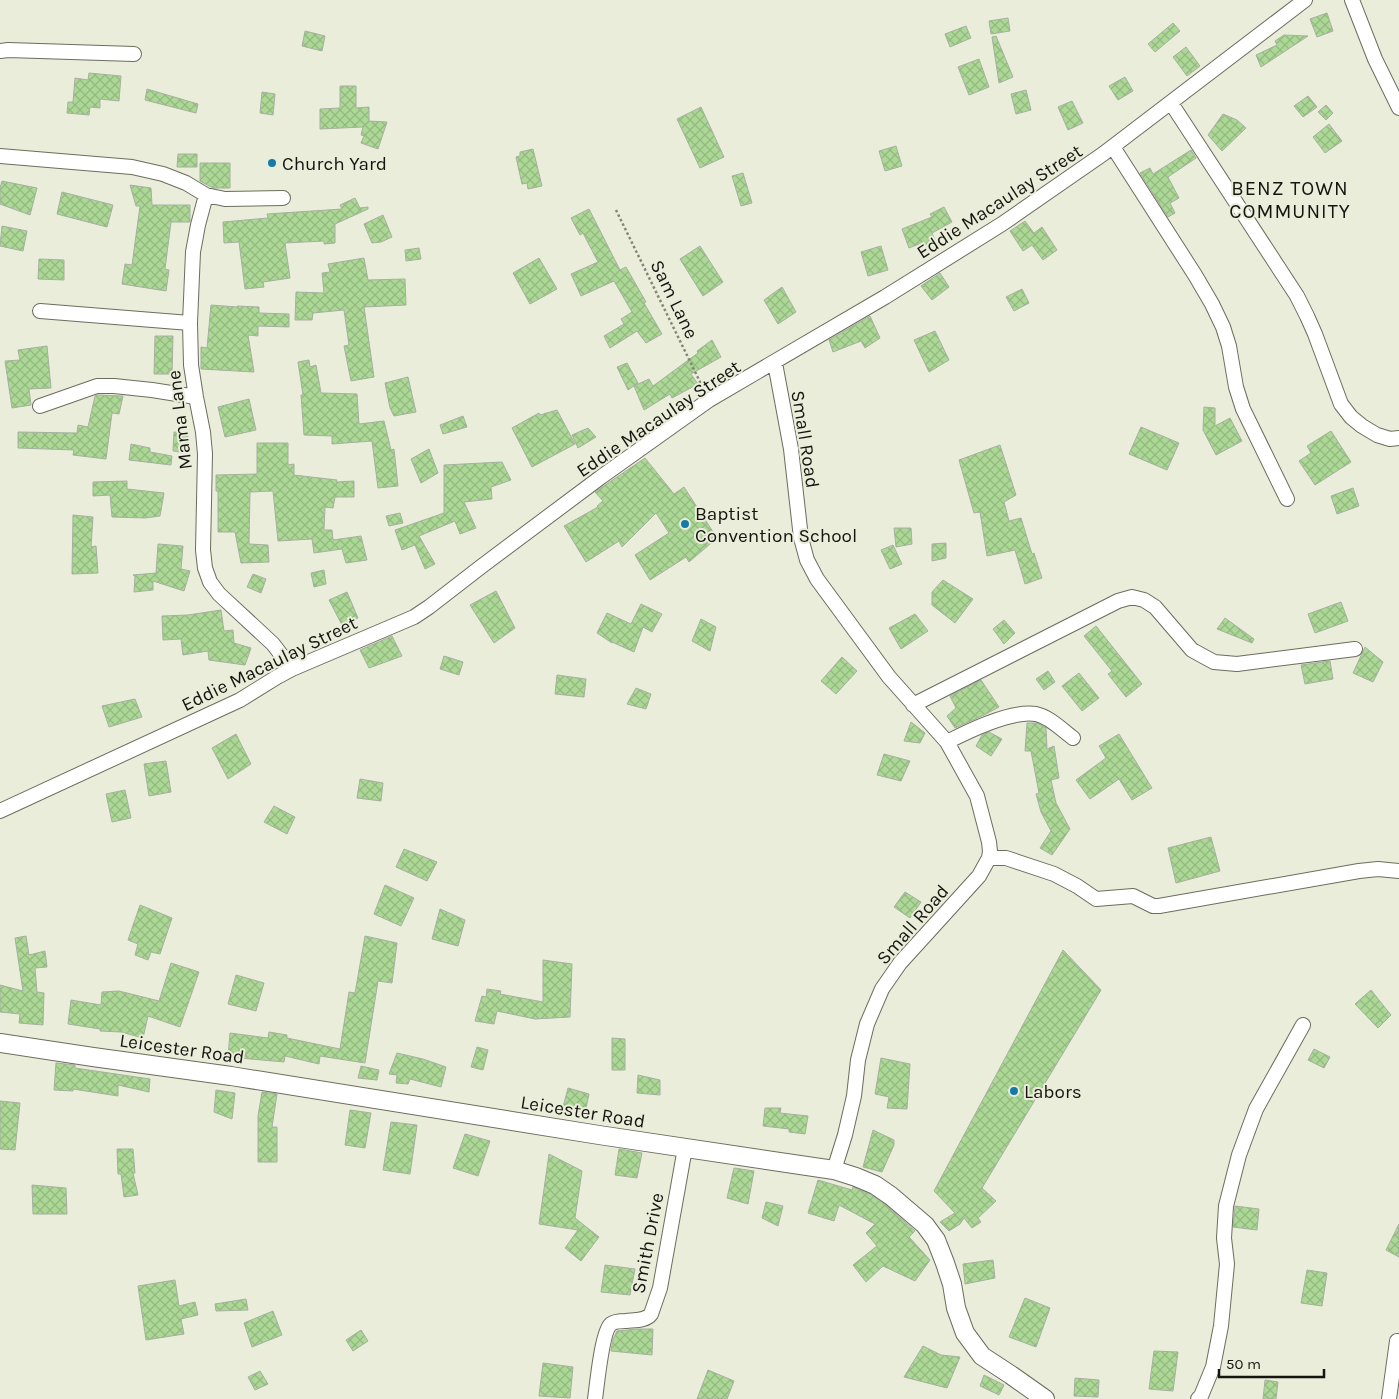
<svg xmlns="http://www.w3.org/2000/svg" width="1399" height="1399" font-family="Karla,sans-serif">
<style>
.building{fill:url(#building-cross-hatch);stroke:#a6b0a1}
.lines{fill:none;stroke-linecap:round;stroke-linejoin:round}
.minor-casing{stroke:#6b6d5d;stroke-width:16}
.tertiary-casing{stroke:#6b6d5d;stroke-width:20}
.path{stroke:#838579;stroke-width:2.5;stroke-dasharray:2.5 2.5;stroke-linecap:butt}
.minor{stroke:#fff;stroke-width:14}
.tertiary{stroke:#fff;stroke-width:18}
.poi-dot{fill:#177aa6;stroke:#ebeddb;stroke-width:2}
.labels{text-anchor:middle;stroke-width:4;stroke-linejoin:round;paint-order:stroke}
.poi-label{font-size:19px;fill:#14150f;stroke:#ebeddb;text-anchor:start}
.street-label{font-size:19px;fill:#14150f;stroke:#ebeddb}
.neighbourhood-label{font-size:20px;letter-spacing:1px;fill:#14150f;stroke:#ebeddb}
</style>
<defs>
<pattern id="building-cross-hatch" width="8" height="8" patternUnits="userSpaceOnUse" patternTransform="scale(1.25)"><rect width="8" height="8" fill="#acd896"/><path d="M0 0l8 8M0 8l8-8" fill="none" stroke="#93b880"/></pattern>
</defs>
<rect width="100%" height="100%" fill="#ebeddb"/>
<path class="building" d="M1327 13 1333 31 1317 37 1310 19Z
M1008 18 1010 31 991 34 989 21Z
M1173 23 1180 31 1155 52 1148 44Z
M966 26 971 38 950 47 945 34Z
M305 31 325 36 322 51 302 46Z
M1284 35 1308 36 1261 67 1256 55 1277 45 1275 41Z
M996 36 1013 77 999 83 992 37Z
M1186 47 1200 66 1187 76 1173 57Z
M979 59 989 87 969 95 958 67Z
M89 73 121 76 119 101 100 99V108L90 107 89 115 67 113 68 102H73L75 78 88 80Z
M1125 77 1133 91 1118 100 1109 86Z
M340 86H356V108L369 107V121L387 122 378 149 361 143 364 136 361 135 363 127 320 129V109L340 108Z
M147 89 198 104 196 113 145 100Z
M1026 90 1031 110 1016 114 1011 94Z
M262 92 275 94 273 115 260 113Z
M1308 96 1317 107 1303 117 1294 106Z
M1072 101 1083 123 1068 130 1058 107Z
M1326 105 1333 113 1326 120 1318 112Z
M701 107 724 157 700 168 677 119Z
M1223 114 1237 120 1246 128 1222 151 1208 135Z
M1329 124 1342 141 1325 153 1313 137Z
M896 146 902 166 885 171 879 151Z
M533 149 542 186 528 189 527 183 522 184 516 157 520 156V152Z
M1191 150 1196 158 1168 177 1179 198 1170 203 1175 213 1168 217 1140 173 1150 168 1153 174Z
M178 154H197V167H177Z
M200 163H230V188H213L200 181Z
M743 173 752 203 741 206 732 176Z
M2 181 37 188 30 215 0 204V188Z
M130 185 151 188 152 205H190V222H171L165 269 169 270 166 291 122 284 125 264 132 265 140 206H136Z
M62 192 113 205 107 227 57 214Z
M355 198 360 208 368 207V209L335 224V243L324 244V241L285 243 290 278 263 282 264 287 245 289 239 242 224 243 223 222 268 218 267 214 342 209 340 205Z
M944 207 952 222 932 233 935 240 925 245 924 242 909 248 902 229 932 217 930 214Z
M589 209 620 270 626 267 646 302 644 303 662 334 646 343 637 331 610 348 604 336 624 324 621 319 632 312 614 281 581 296 571 274 598 262 583 233 580 235 571 218Z
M383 215 392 237 381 242 372 243 364 224Z
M1025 221 1034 233 1042 227 1057 250 1043 260 1032 245 1023 251 1010 231Z
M2 226 27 231 23 251 0 246Z
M700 246 723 282 703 296 680 259Z
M881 246 888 270 868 276 861 252Z
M419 248 421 259 406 261 405 250Z
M364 258 368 280 405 279 406 305 364 307 374 377 351 381 344 346 349 345 344 310 313 313 312 320H295L296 292 324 293 322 273 330 272 328 264Z
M539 258 557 289 530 304 513 273Z
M39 259 64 260V280L38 279Z
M940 273 949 287 932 300 921 286Z
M782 287 796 312 778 324 764 300Z
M1022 289 1029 303 1014 311 1006 297Z
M211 305 237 307V306L259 307V313L289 314V327L258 326V336L248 335 254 372 201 369V347L207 348Z
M870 316 880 338 865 348 861 341 833 352 829 340Z
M935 331 949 360 929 372 914 340Z
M155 336H173L172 374H154Z
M712 340 721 357 691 374 698 384 672 398 670 394 644 410 634 386 649 379 653 386 698 353 697 351Z
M47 346 51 388 29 389 31 405 12 408 5 361 20 360 18 350Z
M309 360 310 367 316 365 321 393 357 394 359 424 384 421 391 450 394 449 398 486 378 488 372 441 332 444V436L304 435 301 395H303L298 362Z
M627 363 638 383 628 390 617 367Z
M408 377 416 412 394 416 390 408 385 383Z
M98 395 123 396 119 414 112 413 106 459 73 455 74 450 18 448V432L77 433 78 425 88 427 95 396Z
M249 399 256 430 225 437 218 407Z
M1204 407 1215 408V426L1230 418 1242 441 1216 455 1203 430Z
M557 410 575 444 532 467 512 428 539 413 540 415Z
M463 416 467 427 443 434 440 425Z
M1141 427 1179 443 1167 470 1129 454Z
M588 428 596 437 578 448 572 435Z
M1331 431 1351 462 1315 485 1299 461 1311 453 1307 446Z
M174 432 188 434V453L173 451Z
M257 443H288V465L294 464V475L337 480 336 482 354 481V497H335L333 508 325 507 324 530H332L333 540 361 536 367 560 346 563 342 549 314 553 312 539 278 541 273 491 250 492 249 544 268 545 269 562 241 563 235 532H218V491H216V475L257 474Z
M131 444 150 448V452L172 456 171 465 129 460Z
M1000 445 1016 495 1004 502 1009 521 1021 518 1032 554 1034 553 1042 578 1025 584 1015 550 987 556 980 512 974 513 959 460Z
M429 449 438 473 421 483 411 459Z
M645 458 674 494 684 487 717 538 689 562 686 557 650 580 635 555 669 533 656 513 622 547 619 541 586 562 564 526 598 507 597 506 603 501 595 492Z
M502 462 511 480 491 487 492 499 464 502 476 528 460 534 455 521 419 536 435 564 425 569 415 545 402 550 395 530 444 513V465Z
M127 481V489L164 493 160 516 145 518 112 517 110 495 93 496V482Z
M1353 488 1359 506 1337 514 1331 496Z
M400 513 403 523 389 526 386 516Z
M73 515 93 517 91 547 96 546 98 573 72 574Z
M894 528H911L912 544 896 547Z
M946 543V558L932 561V544Z
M158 544 183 546 181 569 190 571 184 591 153 581V590L134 592 135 576 133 575 156 573Z
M893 545 902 564 890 569 881 550Z
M324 570 326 584 314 587 311 573Z
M253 574 266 579 261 593 247 587Z
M943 580 973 599 955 623 932 605V592Z
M496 591 515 628 494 643 470 605Z
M347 592 358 618 342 625 329 600Z
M1341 602 1348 621 1315 633 1308 614Z
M641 604 662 614 652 632 643 627 634 652 612 642V643L597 633 607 613 631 624Z
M221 610 224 631 233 630 234 643 251 648 245 665 209 660 208 651 183 655 181 639 163 640 162 616 188 615Z
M915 614 928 631 901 649 889 628Z
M1225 618 1254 639 1252 643 1217 629Z
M701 619 716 627 710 651 692 641Z
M1004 620 1015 633 1004 644 993 629Z
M1096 626 1142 684 1126 697 1108 674 1112 671 1084 636Z
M392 636 402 656 369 668 360 650Z
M1365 647 1383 662 1373 682 1353 673Z
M444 656 463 662 459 675 440 669Z
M842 657 857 671 836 694 821 681Z
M1330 661 1333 679 1305 684 1301 665Z
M1048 671 1055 682 1044 690 1036 679Z
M1079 673 1099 698 1082 711 1062 686Z
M557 675 586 679 584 697 555 694Z
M981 680 999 707 984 715 955 728 947 716 956 708 950 696Z
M636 688 651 694 646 709 627 704Z
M135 699 142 717 109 727 102 706Z
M911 722 925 733 920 743 904 741Z
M1027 723H1037L1046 728 1047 749 1054 746 1059 778 1051 780 1056 803 1070 829 1052 855 1040 848 1051 831 1041 812 1036 794 1039 793 1031 751H1025Z
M989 732 1002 739 991 756 976 746 982 735Z
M236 734 251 764 228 779 212 748Z
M1119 734 1152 788 1132 800 1119 779 1090 799 1076 780 1106 758 1099 746Z
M884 754 910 761 901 781 877 775Z
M166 761 171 792 149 796 144 764Z
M360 779 383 783 381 801 357 798Z
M125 790 131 818 112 822 106 794Z
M274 806 295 817 287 834 264 822Z
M1211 837 1220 871 1176 883 1168 848Z
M404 849 437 862 427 881 396 867Z
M385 885 414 898 401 926 374 914Z
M905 892 921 902 910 918 894 907Z
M140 905 172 918 160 954 151 952 148 960 135 955 138 944 128 940Z
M440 909 465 920 458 946 432 939Z
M26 936 29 955 45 951 47 967 35 968 37 992 44 993 43 1025 19 1023 20 1014 0 1012V985L23 991 15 938Z
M365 936 397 943 392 983 378 981 365 1063 320 1056 319 1064 285 1056 284 1062 228 1057 230 1033 268 1038 269 1032 287 1035V1038L340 1049 349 992 355 993Z
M1063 950 1101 990 982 1188 996 1201 978 1218 981 1222 972 1228 964 1218 960 1224 949 1231 940 1222 955 1213 934 1191Z
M543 960 572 964 570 1017 535 1019 497 1011 494 1024 475 1021 482 996 486 997 487 989 501 991 500 994 543 1002Z
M171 963 199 972 180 1027 148 1016 143 1038 121 1032 100 1031V1029L68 1024 71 1000 101 1005 102 992 119 991 159 1001Z
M236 975 264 983 256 1011 228 1004Z
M1371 990 1391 1015 1378 1028 1355 1004Z
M612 1038 625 1039V1070H612Z
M477 1047 488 1050 483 1070 471 1067Z
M1314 1049 1330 1057 1324 1068 1308 1060Z
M397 1053 423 1059 446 1067 441 1087 410 1079 408 1084 396 1083 397 1075 389 1074Z
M881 1058 910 1064 907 1109 887 1108 889 1097 875 1094Z
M56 1063 75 1065V1068L150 1079 149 1092 118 1085V1096L73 1089V1091L54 1090Z
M361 1066 379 1070 377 1080 358 1078Z
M638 1075 660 1080V1095L637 1093Z
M568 1088 589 1094 585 1113 563 1107Z
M216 1090 235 1093 232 1119 214 1112Z
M262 1092 277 1094 272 1127H277V1162H258V1116Z
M0 1101 20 1103 15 1150 0 1149Z
M765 1108H781L780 1113 808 1116 805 1134 789 1132V1129L763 1126Z
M350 1110 371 1113 365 1148 345 1145Z
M391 1122 417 1125 410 1174 383 1170Z
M873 1130 894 1140V1145L882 1172 863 1167Z
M465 1134 490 1141 478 1176 453 1168Z
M117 1149H133L135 1173H133L138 1195 124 1197 121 1174H118Z
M619 1149 642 1153 637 1178 615 1175Z
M549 1154 582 1171 575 1218 599 1237 581 1261 565 1248 578 1230 539 1224Z
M734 1168 754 1171 748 1204 727 1198Z
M818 1180 852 1190 853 1187 870 1194 885 1204 915 1231 909 1237 930 1260 915 1281 883 1266 866 1282 853 1265 877 1246 866 1233 875 1224 839 1205 834 1221 808 1213Z
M32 1185 66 1188 67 1214H33Z
M766 1202 783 1206 778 1226 762 1218Z
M1235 1206 1259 1209 1257 1230 1233 1227Z
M1399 1224V1257L1386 1250Z
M993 1260 995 1278 965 1284 963 1264Z
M605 1265 635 1269 630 1295 601 1292Z
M1307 1270 1327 1273 1322 1306 1301 1303Z
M175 1280 179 1306 195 1302 198 1315 181 1319 184 1334 146 1340 138 1286Z
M1025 1298 1050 1308 1036 1347 1009 1337Z
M246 1299 248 1310 216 1311 215 1304Z
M273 1311 282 1335 252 1347 244 1323Z
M638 1329H653L652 1355 611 1351 613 1339 617 1331Z
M361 1330 368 1341 353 1351 346 1340Z
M923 1346 941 1355 960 1357 947 1388 904 1377Z
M1154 1351 1178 1352 1173 1391 1149 1389Z
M543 1363 573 1367 570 1398 539 1396Z
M708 1370 734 1381 727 1399H697Z
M260 1371 268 1384 255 1390 248 1377Z
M984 1375 1004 1385 999 1395 980 1386Z
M1075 1378 1099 1380 1098 1397 1074 1396Z
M1265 1380 1278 1382 1276 1399H1263Z"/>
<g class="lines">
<defs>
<path id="minor" d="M1352 0 1375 59 1399 108
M0 51 8 50 134 54
M1171 103 1297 296 1307 316 1315 334 1341 404 1351 417 1362 426 1377 435 1390 439 1399 438
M1113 147 1195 275 1212 304 1223 327 1229 346 1236 387 1243 409 1287 499
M0 156 132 167 163 174 186 183 206 195 225 199 283 198
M206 195 198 225 193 252 190 323 191 365 196 397 203 432 205 454 203 550 205 568 210 582 219 594 273 644 292 669
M40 311 190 323
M775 363 791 449 801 538 807 560 817 579 889 677 947 742C968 731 1012 710 1036 714 1050 717 1062 730 1073 738
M40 406 97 386H114L152 390 196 397
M913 705 1118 601 1132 597 1144 600 1155 607 1192 650 1214 662 1237 664 1355 649
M0 811 240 700 277 677 292 669 414 617 429 607 482 566 601 477 709 400 885 297 1002 224 1103 154 1305 0
M989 858H1006L1054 874 1077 886 1096 899 1133 896 1153 906H1159L1359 871 1378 869 1399 871
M834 1170 845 1135 854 1096 858 1060 867 1024 882 989 900 963 979 876 989 858 990 851 989 842 977 796 947 742
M595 1399C597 1385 602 1331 611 1324 615 1321 621 1321 626 1321 634 1320 646 1321 651 1314L660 1288 685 1148
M1198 1399 1201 1396 1213 1367 1221 1326 1227 1264 1224 1238 1226 1206 1239 1155 1256 1109 1303 1025
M1389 1399 1397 1341"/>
<path id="tertiary" d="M0 1043 93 1057 231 1076 599 1135 834 1170 856 1177 875 1185 891 1196 925 1225 936 1240 945 1263 952 1284 956 1308 965 1333 982 1356 1011 1375 1045 1399"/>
</defs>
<use href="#minor" class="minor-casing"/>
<use href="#tertiary" class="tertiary-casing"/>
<path class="path" d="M616 210 703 388"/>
<use href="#minor" class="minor"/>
<use href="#tertiary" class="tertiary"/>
</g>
<g class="poi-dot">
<circle cx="272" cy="163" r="5"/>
<circle cx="685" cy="524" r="5"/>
<circle cx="1014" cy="1091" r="5"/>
</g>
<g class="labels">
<g class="poi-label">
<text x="282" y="170">Church Yard</text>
<text x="695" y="520">Baptist<tspan x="695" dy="22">Convention School</tspan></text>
<text x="1024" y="1098">Labors</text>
</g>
<g class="street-label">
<text transform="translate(999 201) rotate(-33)" y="7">Eddie Macaulay Street</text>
<text transform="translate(675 299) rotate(64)" y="7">Sam Lane</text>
<text transform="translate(658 418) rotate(-34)" y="7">Eddie Macaulay Street</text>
<text transform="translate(179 420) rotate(-97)" y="7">Mama Lane</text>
<text transform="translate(806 439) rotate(81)" y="7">Small Road</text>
<text transform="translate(269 663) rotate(-26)" y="7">Eddie Macaulay Street</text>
<text transform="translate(912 924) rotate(-49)" y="7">Small Road</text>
<text transform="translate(182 1048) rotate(8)" y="7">Leicester Road</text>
<text transform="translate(583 1111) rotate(9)" y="7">Leicester Road</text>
<text transform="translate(647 1243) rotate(-79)" y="7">Smith Drive</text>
</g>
<g class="neighbourhood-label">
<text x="1290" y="195">BENZ TOWN<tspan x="1290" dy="23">COMMUNITY</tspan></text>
</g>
</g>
<path d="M1219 1369v8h105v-8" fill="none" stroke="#14150f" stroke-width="2.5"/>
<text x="1226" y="1369" font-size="15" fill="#14150f" stroke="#ebeddb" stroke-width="4" paint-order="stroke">50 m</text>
</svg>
